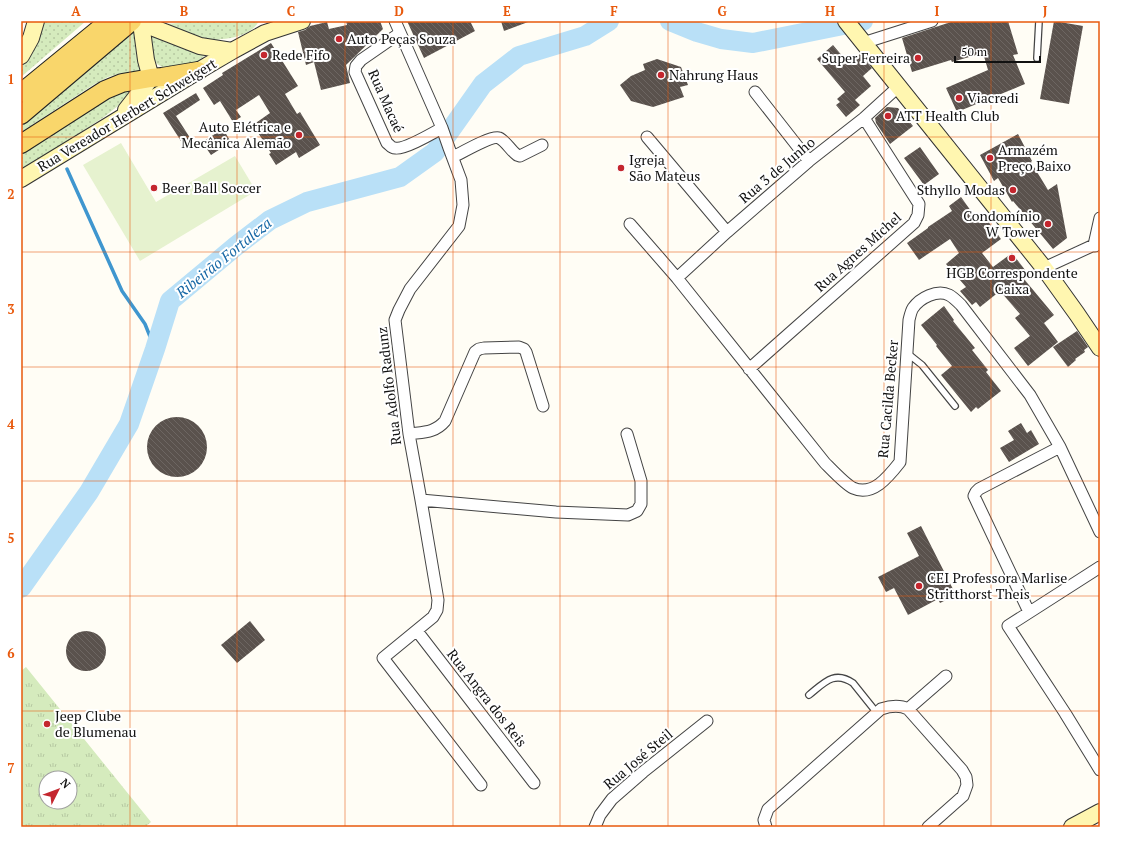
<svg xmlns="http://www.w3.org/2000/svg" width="1121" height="848" font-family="'PT Serif',serif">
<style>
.grass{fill:url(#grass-dots)}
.park{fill:url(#park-tufts);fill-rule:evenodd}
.pitch{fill:#e6f2cf}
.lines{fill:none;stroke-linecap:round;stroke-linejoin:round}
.stream{stroke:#3f96cf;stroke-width:3.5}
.river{stroke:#b9e0f7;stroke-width:20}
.building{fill:url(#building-back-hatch)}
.lane-casing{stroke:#444;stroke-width:8}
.street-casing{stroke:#444;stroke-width:13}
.secondary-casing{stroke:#333;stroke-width:18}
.primary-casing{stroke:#222;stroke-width:20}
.lane{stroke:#fff;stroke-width:5.5}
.street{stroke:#fff;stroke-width:11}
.secondary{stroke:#fff6b0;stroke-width:16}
.primary{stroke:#f9d66b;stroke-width:18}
.grid{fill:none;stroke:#e8590c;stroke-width:1;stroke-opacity:0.55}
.poi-dot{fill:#c4262e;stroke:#fff;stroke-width:1.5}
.labels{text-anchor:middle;stroke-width:4;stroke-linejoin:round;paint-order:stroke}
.poi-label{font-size:14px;fill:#111;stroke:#fff;text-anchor:start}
.street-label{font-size:14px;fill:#111;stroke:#fff}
.water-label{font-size:15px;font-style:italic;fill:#1768a6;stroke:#fff}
.neatline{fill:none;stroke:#e8590c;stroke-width:1.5}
.grid-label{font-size:13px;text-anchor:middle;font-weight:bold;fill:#e8590c}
</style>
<defs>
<pattern id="grass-dots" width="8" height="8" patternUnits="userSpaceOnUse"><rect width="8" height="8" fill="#d5ebbd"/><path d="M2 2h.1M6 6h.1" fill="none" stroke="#b6c8a1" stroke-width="1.8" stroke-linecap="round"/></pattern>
<pattern id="park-tufts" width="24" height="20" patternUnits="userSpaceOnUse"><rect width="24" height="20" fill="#d5ebbd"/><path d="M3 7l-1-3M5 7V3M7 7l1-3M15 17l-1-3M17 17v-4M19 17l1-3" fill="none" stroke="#b6c8a1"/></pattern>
<pattern id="building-back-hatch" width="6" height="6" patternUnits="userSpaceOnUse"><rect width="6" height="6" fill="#5a524d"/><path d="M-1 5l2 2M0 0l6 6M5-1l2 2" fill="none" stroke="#6d6662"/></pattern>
</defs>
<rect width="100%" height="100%" fill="#fffdf5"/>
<path class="grass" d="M43 21H86L21 77V67C34 52 38 41 43 21Z
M191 21H259C252 34 235 38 221 39 217 40 213 41 209 41 193 39 179 30 165 24L178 23Z
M149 31 208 53 198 61 187 66 164 68 157 64 152 56Z
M134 32 136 53 140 70 139 73 135 74 121 73 108 77 93 85 21 132V124Z
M136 84 119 105 104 117 21 171V148L103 97Z"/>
<path class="park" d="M26 667 151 822 145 827H21V671ZM46 778H70V802H46Z"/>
<path class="pitch" d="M121 143 156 202 235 156 256 191 140 261 83 165Z"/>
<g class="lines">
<path class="stream" d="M67 169 122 291 145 324 155 349"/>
<path class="river" d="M670 21 697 32 721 39 753 43 863 21
M21 588 89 492 129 424 155 349 170 301 236 246 270 220 307 202 400 177 435 152 483 84 519 56 585 36 609 21"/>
</g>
<path class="building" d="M346 21H380L383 29 346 65 350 83 321 90 314 62 306 65 298 32 305 30 310 26 327 22 329 29 347 25Z
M407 21H470L475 31 424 58Z
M501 21H528V22L504 31Z
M954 21H1008L1018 54 1013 55 1025 84 957 112 946 88 988 70 983 53 952 62 951 60 912 72 902 38Z
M1054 21 1083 26 1069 104 1040 99Z
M271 43 298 86 285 94 297 114 300 112 320 145 299 158 296 152 276 165 269 154 271 153 253 125 270 113 259 95 236 110 241 117 233 122 220 101 214 105 203 88 223 75 222 73Z
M833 45 849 64 860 54 872 68 863 76 871 86 855 100 860 105 846 117 836 105 840 102 837 99 845 92 817 59Z
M657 59 681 67 688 85 680 87 684 97 653 107 631 101 620 85 631 76 645 70 643 64Z
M196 93 200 100 176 116 194 144 186 149 163 113Z
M887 107 898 108 913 126 890 144 876 123 875 118Z
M223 129 231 142 211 155 202 142Z
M1018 134 1032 161 1031 162 1048 190 1057 184 1067 238 1053 249 1013 201 1012 202 998 178 994 181 980 155Z
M920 147 939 174 924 185 904 158Z
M961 197 976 218 982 213 1001 239 982 253 993 267 1012 253 1029 275 1024 279 1054 315 1044 323 1058 342 1028 366 1014 348 1030 336 1015 318 1020 314 1000 291 980 307 976 302 972 305 960 291 966 287 946 264 959 253 950 239 919 260 907 243 928 228V227L952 211 949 206Z
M944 306 954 320 953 321 975 348 972 350 988 370 986 372 1001 391 978 409 976 407 971 412 941 375 952 366 936 346 937 345 921 325Z
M1077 331 1088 347 1084 350 1085 352 1075 359 1076 360 1068 367 1053 347Z
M147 447a30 30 0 1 1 60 0a30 30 0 1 1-60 0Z
M1021 423 1027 433 1031 430 1039 444 1009 462 1000 448 1014 440 1008 431Z
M921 526 956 595 940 603 938 599 908 615 894 588 886 592 878 577 919 556 907 533Z
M250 621 265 640 237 663 221 645Z
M66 651a20 20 0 1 1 40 0a20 20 0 1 1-40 0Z"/>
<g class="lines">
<defs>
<path id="lane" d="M1037 58 1039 21
M907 353 922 365 955 406
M809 695C824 683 834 670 853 683L877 713"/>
<path id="street" d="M395 21 442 128 449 148 461 180 463 205 459 226 410 289 399 310 395 320 409 434 421 500 438 600 437 610 433 617 383 658 481 785
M400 33 361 60 356 66 355 72 387 143C390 145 391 148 395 148 404 150 433 133 442 128
M863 43 932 21
M755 92 809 161
M647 137 727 232
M453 157C461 153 492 135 499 138 505 140 511 151 517 155L520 156 542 145
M630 224 677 278 825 463C831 469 846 485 853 488 873 497 889 476 900 462L909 320C910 316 911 311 913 308 920 298 937 289 949 295 953 297 958 302 961 305L1030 395 1060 447 1100 532
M1095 246 1094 245 1100 218
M1044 268 1094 245 1100 240
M677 278 727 232 809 161 864 118 898 87
M749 369 914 223 918 215 919 204 864 118
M409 434C423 432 435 433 445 421L475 352 479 349 484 348 519 347 524 349 526 352 543 406
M421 500 556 512 628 515 637 511 641 504V481L627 434
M1100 567 1008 626 1065 713 1100 770
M1029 612 974 496 976 492 979 489 1060 447
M417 631 534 783
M908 709 946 676
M595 827 600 815 612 799 643 772 707 721
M766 827 764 820 768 809 881 709C890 706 900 705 908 709L962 770 966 777 967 785 963 796 928 827"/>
<path id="secondary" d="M136 21 200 46 232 51
M846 21 1044 268 1077 314 1100 348
M21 56 31 38 36 21
M126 110 151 78 146 60 141 23
M21 179 198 71 232 51 265 33 302 21
M1072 827 1100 812"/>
<path id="primary" d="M21 93 109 21
M21 115 132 21
M21 144 105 90 122 83 151 78 162 77 198 71"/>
</defs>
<use href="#lane" class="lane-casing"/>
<use href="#street" class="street-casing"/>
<use href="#secondary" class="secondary-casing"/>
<use href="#primary" class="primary-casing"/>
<use href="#lane" class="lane"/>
<use href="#street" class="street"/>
<use href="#secondary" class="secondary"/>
<use href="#primary" class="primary"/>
</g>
<path class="grid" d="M130 21V827M237 21V827M345 21V827M453 21V827M560 21V827M668 21V827M776 21V827M884 21V827M991 21V827M21 137H1100M21 252H1100M21 367H1100M21 481H1100M21 596H1100M21 711H1100"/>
<g class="poi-dot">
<circle cx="339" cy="39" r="4"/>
<circle cx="264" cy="55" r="4"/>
<circle cx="918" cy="58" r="4"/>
<circle cx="661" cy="75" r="4"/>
<circle cx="959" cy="98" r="4"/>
<circle cx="888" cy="116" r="4"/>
<circle cx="299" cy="135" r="4"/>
<circle cx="990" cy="158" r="4"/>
<circle cx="621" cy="168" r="4"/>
<circle cx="154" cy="188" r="4"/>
<circle cx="1013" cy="190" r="4"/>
<circle cx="1048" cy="224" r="4"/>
<circle cx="1012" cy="258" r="4"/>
<circle cx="919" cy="586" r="4"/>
<circle cx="47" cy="724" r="4"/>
</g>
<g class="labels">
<g class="poi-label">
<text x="347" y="44">Auto Peças Souza</text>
<text x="272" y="60">Rede Fifo</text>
<text x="910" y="63" text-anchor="end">Super Ferreira</text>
<text x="669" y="80">Nahrung Haus</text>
<text x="967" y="103">Viacredi</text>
<text x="896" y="121">ATT Health Club</text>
<text x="291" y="132" text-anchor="end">Auto Elétrica e<tspan x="291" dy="16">Mecânica Alemão</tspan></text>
<text x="998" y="155">Armazém<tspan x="998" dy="16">Preço Baixo</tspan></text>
<text x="629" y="165">Igreja<tspan x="629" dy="16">São Mateus</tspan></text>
<text x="162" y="193">Beer Ball Soccer</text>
<text x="1005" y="195" text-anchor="end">Sthyllo Modas</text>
<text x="1040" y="221" text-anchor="end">Condomínio<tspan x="1040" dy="16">W Tower</tspan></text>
<text x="1012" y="278" text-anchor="middle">HGB Correspondente<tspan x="1012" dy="16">Caixa</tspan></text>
<text x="927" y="583">CEI Professora Marlise<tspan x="927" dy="16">Stritthorst Theis</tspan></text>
<text x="55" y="721">Jeep Clube<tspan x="55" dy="16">de Blumenau</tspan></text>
</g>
<g class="street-label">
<text transform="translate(386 101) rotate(66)" y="5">Rua Macaé</text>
<text transform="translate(127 115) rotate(-31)" y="5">Rua Vereador Herbert Schweigert</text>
<text transform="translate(777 170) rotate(-40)" y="5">Rua 3 de Junho</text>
<text transform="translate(858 252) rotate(-42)" y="5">Rua Agnes Michel</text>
<text transform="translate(389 386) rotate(-97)" y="5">Rua Adolfo Radunz</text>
<text transform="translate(888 399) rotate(-85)" y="5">Rua Cacilda Becker</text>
<text transform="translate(487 698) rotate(52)" y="5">Rua Angra dos Reis</text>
<text transform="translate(638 759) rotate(-40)" y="5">Rua José Steil</text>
</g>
<g class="water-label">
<text transform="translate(224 258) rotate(-39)" y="5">Ribeirão Fortaleza</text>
</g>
</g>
<rect width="1121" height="848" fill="none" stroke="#ffffff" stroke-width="44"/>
<g transform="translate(58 790) rotate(48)"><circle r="19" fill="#ffffff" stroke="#a0a0a0"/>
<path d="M0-3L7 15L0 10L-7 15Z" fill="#c4262e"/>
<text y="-6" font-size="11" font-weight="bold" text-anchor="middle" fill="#111111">N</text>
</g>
<path d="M955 56v6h85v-6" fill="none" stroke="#111111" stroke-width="2"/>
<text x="961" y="56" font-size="12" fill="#111111" stroke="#ffffff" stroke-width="3" paint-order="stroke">50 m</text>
<rect x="22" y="22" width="1077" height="804" class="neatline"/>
<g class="grid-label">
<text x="76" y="16">A</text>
<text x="184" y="16">B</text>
<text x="291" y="16">C</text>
<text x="399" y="16">D</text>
<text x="507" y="16">E</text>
<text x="614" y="16">F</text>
<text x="722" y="16">G</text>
<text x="830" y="16">H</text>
<text x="937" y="16">I</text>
<text x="1045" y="16">J</text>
<text x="11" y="84">1</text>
<text x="11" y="199">2</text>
<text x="11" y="314">3</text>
<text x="11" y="429">4</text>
<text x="11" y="543">5</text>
<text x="11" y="658">6</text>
<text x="11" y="773">7</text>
</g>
</svg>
